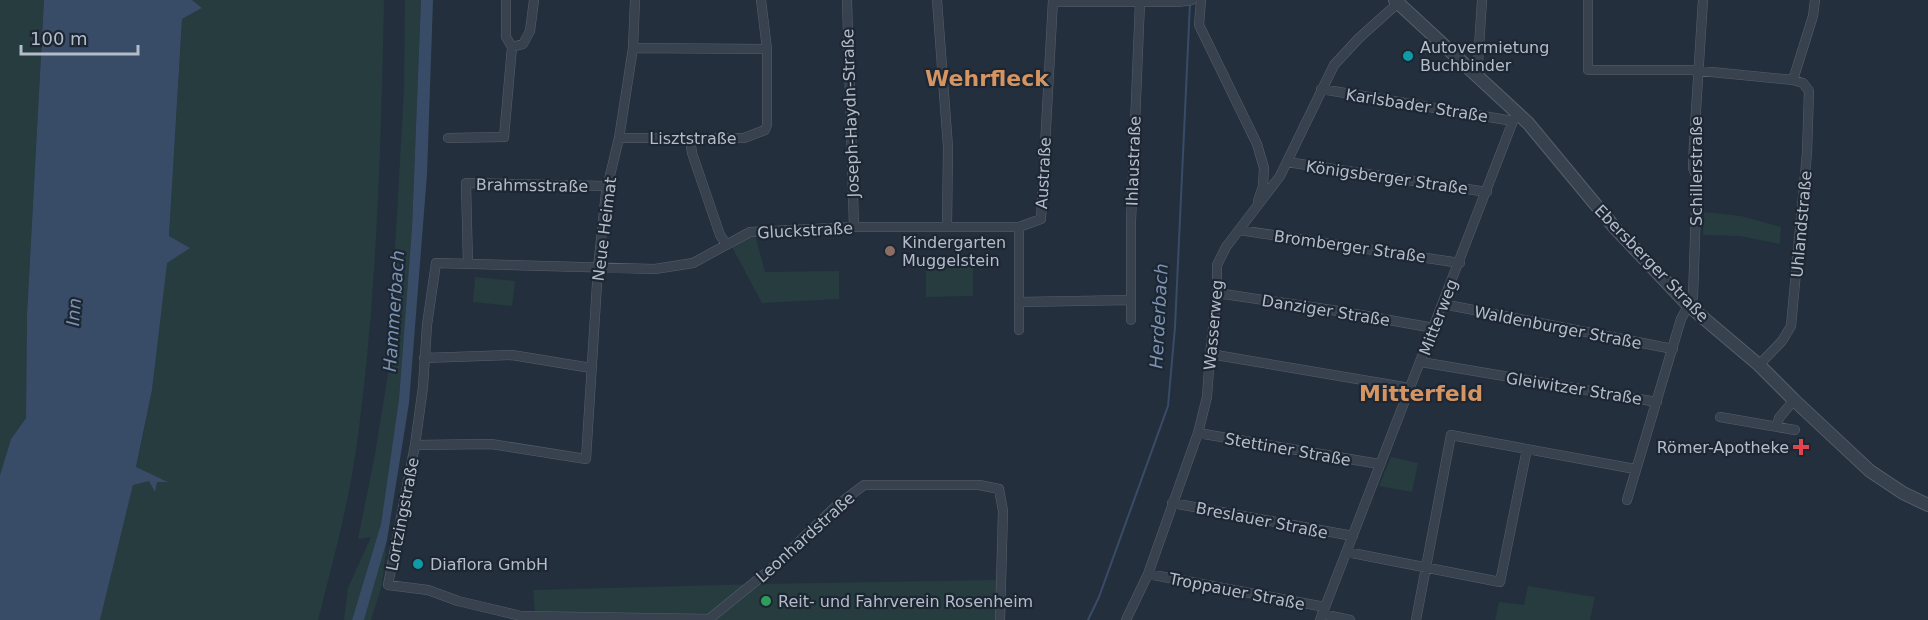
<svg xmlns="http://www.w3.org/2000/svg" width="1928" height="620" font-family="'DejaVu Sans',sans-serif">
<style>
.green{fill:#263c3f}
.water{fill:#394c67}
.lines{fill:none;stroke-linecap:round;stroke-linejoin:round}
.stream{stroke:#394c67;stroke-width:2}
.minor-casing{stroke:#565f6c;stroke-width:10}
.tertiary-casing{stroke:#565f6c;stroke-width:14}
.minor{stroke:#38414e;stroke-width:9}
.tertiary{stroke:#38414e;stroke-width:12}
.culture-dot{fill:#0f9aa8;stroke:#1d2633;stroke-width:2}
.education-dot{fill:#8d6e63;stroke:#1d2633;stroke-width:2}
.health-dot{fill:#e0444e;stroke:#1d2633;stroke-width:2}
.leisure-dot{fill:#2e9e5b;stroke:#1d2633;stroke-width:2}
.labels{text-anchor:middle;stroke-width:4.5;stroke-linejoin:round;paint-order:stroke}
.poi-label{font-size:16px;fill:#b4bcc9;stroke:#1d2633;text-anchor:start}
.street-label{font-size:16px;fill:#b4bcc9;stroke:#1d2633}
.water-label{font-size:18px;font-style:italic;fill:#7c92b1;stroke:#1d2633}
.district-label{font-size:22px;font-weight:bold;fill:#d59563;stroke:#1d2633}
</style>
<rect width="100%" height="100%" fill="#242f3e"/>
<path class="green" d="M0 0H44L27 315 26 418 11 439 0 475Z
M192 0H384C381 148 377 296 357 443 349 503 333 561 318 620H100L133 485 149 480 155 491 157 482 167 481 136 468 152 390 169 237 182 19 202 8Z
M405 0H421L412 228 399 399 381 524 352 620H344L348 588 371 537 358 539 374 460 388 374 404 89Z
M1704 212 1741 216 1781 227 1780 244 1740 236 1703 235Z
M755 235 765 272 839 271V299L762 303 731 245Z
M973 267V296L926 297V268Z
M475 277 515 281 512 306 473 302Z
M1391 457 1418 463 1412 492 1379 486Z
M387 540 382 585 371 620H364Z
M999 580 995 620H716L718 617 535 612 533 590 763 584Z
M1528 586 1595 597 1590 620H1495L1499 602 1524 605Z"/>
<path class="water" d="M44 0H192L202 8 182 19 169 236 190 248 167 263 152 390 136 467 168 482H157L155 492 149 481 133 485 100 620H0V475L11 439 26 418 27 315Z
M421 0H433L427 174 409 403 387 540 364 620H352L381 524 399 399 412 228Z"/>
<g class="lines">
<path class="stream" d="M1088 620 1099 597 1168 406 1175 327 1190 3"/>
<defs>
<path id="minor" d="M506 0V37L512 47 523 44 530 31 534 0
M847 0 854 227
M937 0 948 147 947 226
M1201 0 1199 25 1257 144 1264 168 1263 186 1258 201
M1588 0V70H1691L1793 80 1803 83 1809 91 1807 153 1791 326 1782 341 1759 365
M1053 2H1178L1192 0
M633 48 767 49
M1470 70 1478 63 1482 0
M1793 80 1813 16 1815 0
M1321 89 1513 121
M448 138 504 137 512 47
M619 138H744L765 130 767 125V49L761 0
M690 139 692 153 720 235 726 244
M1287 162 1487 192
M1019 227V330
M1239 230 1460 263
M468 264 466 183 607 186
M1217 293 1338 311 1434 328
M1019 302 1131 300
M1443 304 1673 349
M1131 320V221L1140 2
M1210 354 1410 388
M424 358 512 355 591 368
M1421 362 1657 402
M1720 417 1795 430
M1777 426 1779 418 1794 400
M1198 433 1379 464
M415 445 491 444 586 459 598 268 606 192 619 138 633 48 635 0
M1627 500 1681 319 1693 297 1697 178 1693 168 1694 142 1703 0
M1172 503 1353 536
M1347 552 1500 582 1527 449
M1148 574 1325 607
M1322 614 1350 620
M709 619 521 616 458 601 428 590 388 585 415 445 423 387 427 325 436 263 655 269 693 263 750 232 854 227H1019L1041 219 1053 0
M708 620 772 568 835 507 864 485H979L999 489 1003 511 1000 620
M1126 620 1148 574 1198 433 1207 397 1210 354 1217 293V265L1226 247 1280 176 1334 65 1359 38 1398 3
M1320 620 1513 121 1518 115
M1416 620 1451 435 1635 469"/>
<path id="tertiary" d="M1395 0 1528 123 1615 228 1688 305 1759 365 1794 400 1870 471 1903 493 1928 505"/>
</defs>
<use href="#minor" class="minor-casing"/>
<use href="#tertiary" class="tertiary-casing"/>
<use href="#minor" class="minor"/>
<use href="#tertiary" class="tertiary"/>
</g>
<g class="culture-dot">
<circle cx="1408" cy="56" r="6"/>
<circle cx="418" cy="564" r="6"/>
</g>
<circle class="education-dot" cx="890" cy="251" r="6"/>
<path class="health-dot" d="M1798 438h6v6h6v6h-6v6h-6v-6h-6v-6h6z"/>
<circle class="leisure-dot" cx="766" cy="601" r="6"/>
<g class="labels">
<g class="poi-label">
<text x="1420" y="53">Autovermietung<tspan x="1420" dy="18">Buchbinder</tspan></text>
<text x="902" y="248">Kindergarten<tspan x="902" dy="18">Muggelstein</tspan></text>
<text x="1789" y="453" text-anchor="end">Römer-Apotheke</text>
<text x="430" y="570">Diaflora GmbH</text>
<text x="778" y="607">Reit- und Fahrverein Rosenheim</text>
</g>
<g class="street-label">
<text transform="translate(1417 105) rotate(9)" y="6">Karlsbader Straße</text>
<text transform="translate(850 113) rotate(-92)" y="6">Joseph-Haydn-Straße</text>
<text x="693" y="144">Lisztstraße</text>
<text transform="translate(1133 161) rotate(-88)" y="6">Ihlaustraße</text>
<text transform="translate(1696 171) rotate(-90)" y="6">Schillerstraße</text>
<text transform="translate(1043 173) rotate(-87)" y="6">Austraße</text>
<text transform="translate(1387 177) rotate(8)" y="6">Königsberger Straße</text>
<text transform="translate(532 185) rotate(1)" y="6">Brahmsstraße</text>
<text transform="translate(1801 224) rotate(-85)" y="6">Uhlandstraße</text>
<text transform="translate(604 229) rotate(-83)" y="6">Neue Heimat</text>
<text transform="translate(805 230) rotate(-3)" y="6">Gluckstraße</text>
<text transform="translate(1350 246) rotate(8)" y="6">Bromberger Straße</text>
<text transform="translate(1652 263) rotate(46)" y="6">Ebersberger Straße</text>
<text transform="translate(1326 310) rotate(9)" y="6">Danziger Straße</text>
<text transform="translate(1438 317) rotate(-69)" y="6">Mitterweg</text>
<text transform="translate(1213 325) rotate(-85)" y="6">Wasserweg</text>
<text transform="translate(1558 327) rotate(11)" y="6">Waldenburger Straße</text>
<text transform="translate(1574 388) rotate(9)" y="6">Gleiwitzer Straße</text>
<text transform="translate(1288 449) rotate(10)" y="6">Stettiner Straße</text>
<text transform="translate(402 514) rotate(-79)" y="6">Lortzingstraße</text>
<text transform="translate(1262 520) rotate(11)" y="6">Breslauer Straße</text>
<text transform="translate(805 537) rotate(-42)" y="6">Leonhardstraße</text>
<text transform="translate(1237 591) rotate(11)" y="6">Troppauer Straße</text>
</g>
<g class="water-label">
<text transform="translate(394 311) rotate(-86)" y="6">Hammerbach</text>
<text transform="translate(74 312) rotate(-86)" y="6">Inn</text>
<text transform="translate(1159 316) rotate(-87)" y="6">Herderbach</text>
</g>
<g class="district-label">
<text x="987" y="86">Wehrfleck</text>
<text x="1421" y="401">Mitterfeld</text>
</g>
</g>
<path d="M21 45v9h117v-9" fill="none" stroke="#b4bcc9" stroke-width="3"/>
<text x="30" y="45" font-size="18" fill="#b4bcc9" stroke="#1d2633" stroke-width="4.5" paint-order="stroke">100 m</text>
</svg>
